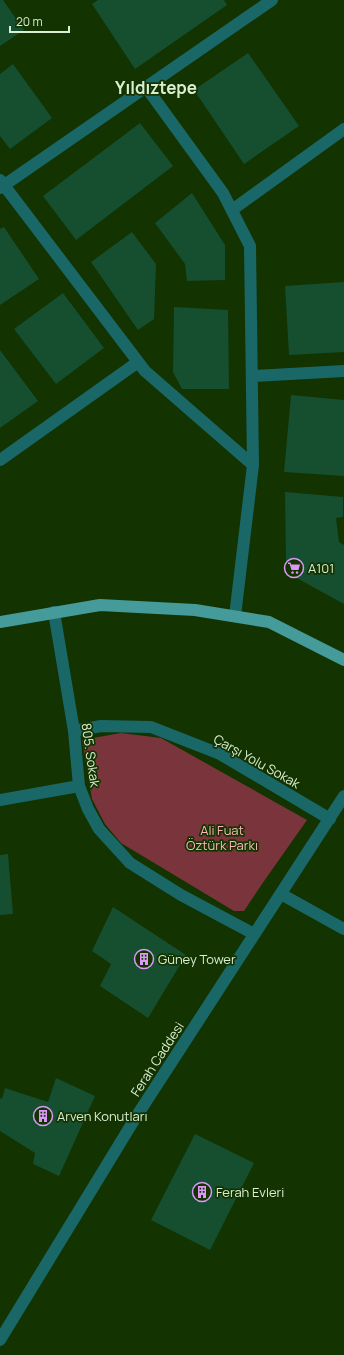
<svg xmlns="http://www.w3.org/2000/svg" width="344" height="1355" font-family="Manrope,sans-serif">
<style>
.green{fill:#7a343b}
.building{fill:#154f30}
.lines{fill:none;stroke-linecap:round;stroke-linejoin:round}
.minor{stroke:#1a6768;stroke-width:12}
.major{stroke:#459a9a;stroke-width:12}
.labels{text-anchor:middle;stroke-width:3.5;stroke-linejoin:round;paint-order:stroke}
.poi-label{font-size:13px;fill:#daeed1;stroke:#133300;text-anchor:start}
.street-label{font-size:13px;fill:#daeed1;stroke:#133300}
.park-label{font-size:13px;fill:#fbb8bb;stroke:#133300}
.district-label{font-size:17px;font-weight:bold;fill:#daeed1;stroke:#133300}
</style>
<rect width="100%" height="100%" fill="#133300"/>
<path class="green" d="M121 733 161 738 307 820 262 884 244 911H234L121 843 105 824 92 799 82 740Z"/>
<path class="building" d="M0 0H3L24 30 0 46Z
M98 0H224L227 5 135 69 92 4Z
M248 53 299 126 244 164 194 90Z
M13 64 52 118 10 149 0 136V74Z
M140 123 173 166 76 240 43 196Z
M192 193 225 245V280L187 281 185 264 155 223Z
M4 227 39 279 0 305V229Z
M132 232 156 264 154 319 138 330 91 262Z
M344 282V352L289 355 285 286Z
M63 293 104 348 56 384 14 329Z
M174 307 228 310 229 389H182L173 372Z
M0 350 38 401 0 428Z
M291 395 344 400V476L284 472Z
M285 492 343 497V517L336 518 339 542 344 545V604L293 576 286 565Z
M8 854 13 914 0 915V855Z
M113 907 186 955 148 1018 100 986 111 964 92 951Z
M56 1078 95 1096 59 1176 33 1164 35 1153 0 1131V1098L2 1099 5 1088 48 1102Z
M195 1134 254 1163 210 1250 151 1220Z"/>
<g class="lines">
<path class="minor" d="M146 87 223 193 250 246 253 465
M0 180 145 371 253 465 235 616
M0 188 272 0
M232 210 344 129
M252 376 344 371
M0 460 138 362
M54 612 74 731 79 786 88 809 99 829 130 863 181 895 254 934
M74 731 101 726 151 727 220 754 330 819
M0 800 79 786
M281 894 344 929
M0 1340 136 1117 344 796"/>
<path class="major" d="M0 622 100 605 195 610 269 622 344 660"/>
</g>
<defs>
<symbol id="supermarket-ring" viewBox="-11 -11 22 22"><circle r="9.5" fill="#133300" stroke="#db99f5" stroke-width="1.5"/><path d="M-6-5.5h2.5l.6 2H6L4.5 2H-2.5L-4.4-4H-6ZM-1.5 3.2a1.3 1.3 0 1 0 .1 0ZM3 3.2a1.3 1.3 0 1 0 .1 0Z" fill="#db99f5"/></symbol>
<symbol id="building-ring" viewBox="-11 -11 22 22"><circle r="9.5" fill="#133300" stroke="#db99f5" stroke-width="1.5"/><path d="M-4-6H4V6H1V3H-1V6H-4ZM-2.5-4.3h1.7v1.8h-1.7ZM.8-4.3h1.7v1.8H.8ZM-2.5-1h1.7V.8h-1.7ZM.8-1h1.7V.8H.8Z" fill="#db99f5"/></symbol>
</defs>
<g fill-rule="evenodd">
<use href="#supermarket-ring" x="283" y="557" width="22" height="22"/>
<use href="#building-ring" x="133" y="948" width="22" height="22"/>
<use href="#building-ring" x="32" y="1105" width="22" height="22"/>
<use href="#building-ring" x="191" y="1181" width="22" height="22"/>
</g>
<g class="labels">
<g class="poi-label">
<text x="308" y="573">A101</text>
<text x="158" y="964">Güney Tower</text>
<text x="57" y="1121">Arven Konutları</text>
<text x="216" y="1197">Ferah Evleri</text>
</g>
<g class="street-label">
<text transform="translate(91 755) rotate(82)" y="5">805. Sokak</text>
<text transform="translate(257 761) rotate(29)" y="5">Çarşı Yolu Sokak</text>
<text transform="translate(157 1059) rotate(-57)" y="5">Ferah Caddesi</text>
</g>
<g class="park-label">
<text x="222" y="835">Ali Fuat<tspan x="222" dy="15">Öztürk Parkı</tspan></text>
</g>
<g class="district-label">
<text x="156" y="94">Yıldıztepe</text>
</g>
</g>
<path d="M10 26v6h59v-6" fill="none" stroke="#daeed1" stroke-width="2"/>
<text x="16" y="26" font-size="12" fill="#daeed1" stroke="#133300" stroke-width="3" paint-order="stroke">20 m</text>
</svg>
